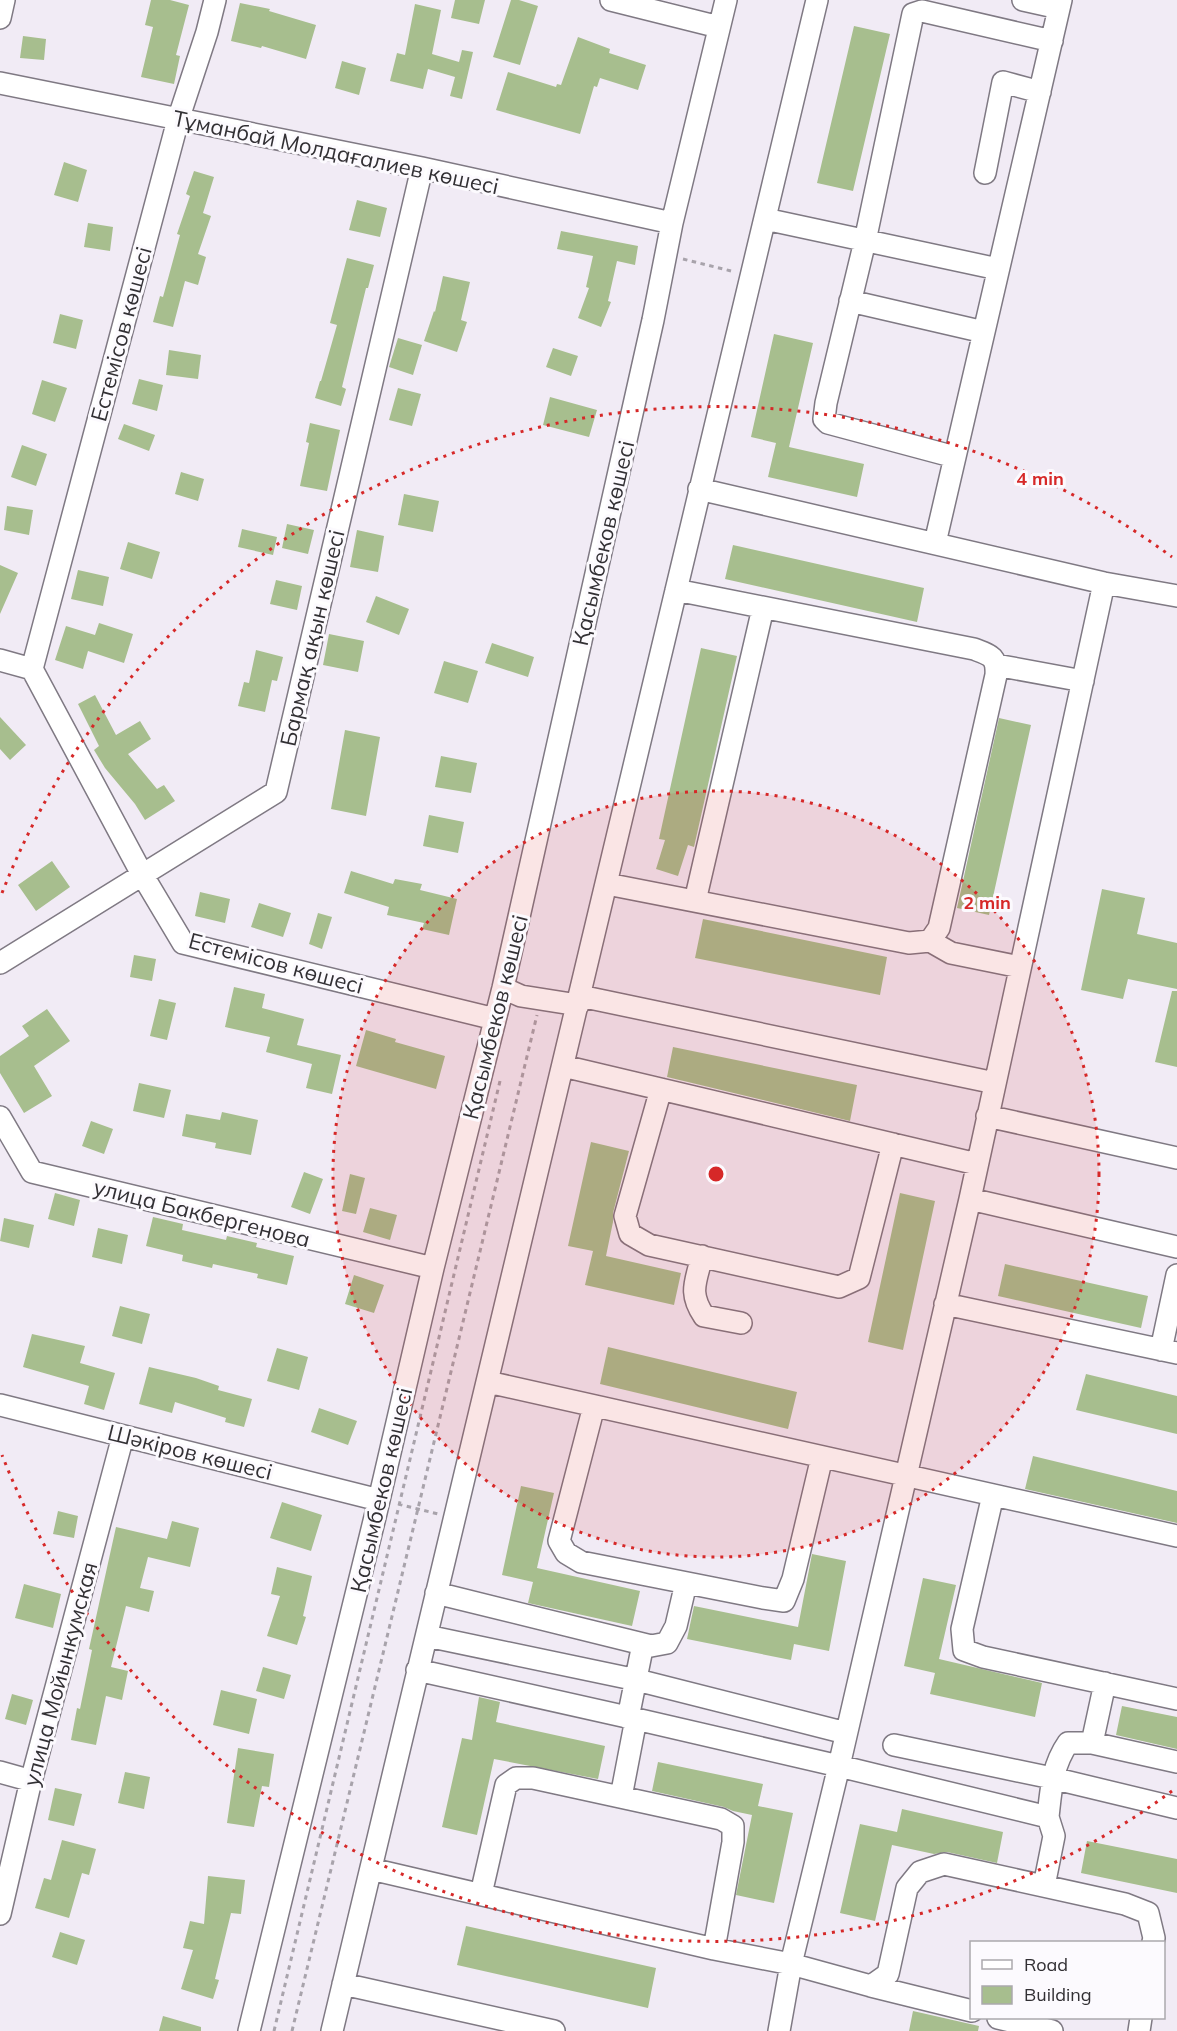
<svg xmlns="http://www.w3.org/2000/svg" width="1177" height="2031" font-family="Mulish,sans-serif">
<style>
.building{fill:#a7be8e}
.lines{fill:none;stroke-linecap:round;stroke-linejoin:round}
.minor-casing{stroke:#7f7983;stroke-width:24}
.path{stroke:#a8a3ab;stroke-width:3;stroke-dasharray:4.5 4.5;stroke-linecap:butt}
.minor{stroke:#fff;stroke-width:21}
.ring{fill:none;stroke:#d62828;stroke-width:3;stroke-dasharray:3 6}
.labels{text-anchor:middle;stroke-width:6;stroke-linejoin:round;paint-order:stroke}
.street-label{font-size:22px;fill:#323034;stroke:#fcfafe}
.centre{fill:#d62828;stroke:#fcfafe;stroke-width:3}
.ring-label{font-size:18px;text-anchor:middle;font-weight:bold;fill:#d62828;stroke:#fcfafe;stroke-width:6;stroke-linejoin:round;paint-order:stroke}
</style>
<rect width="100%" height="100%" fill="#f1ebf5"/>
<path class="building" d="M151 0H170L189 5 176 55 180 56 174 84 141 77 153 27 145 25Z
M455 0H485L479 24 451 18Z
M511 0H519L538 6 520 65 493 57Z
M240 3 270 9 269 11 316 25 306 59 262 46 261 48 231 41Z
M415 4 441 10 432 54 459 62 462 50 473 52 462 99 450 96 455 77 428 69 423 89 390 81 397 53 405 55Z
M854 26 890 34 853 191 817 183Z
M23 36 46 39 44 60 20 58Z
M578 37 610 49 609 53 646 65 638 90 600 78 597 87 594 86 580 134 496 110 508 72 556 87 557 84 561 85Z
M342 61 366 68 359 95 335 88Z
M64 162 87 170 78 202 54 195Z
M194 171 214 177 203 213 211 216 198 254 206 257 198 285 185 281 173 327 153 322 160 296 163 297 180 235 177 234 190 196 186 194Z
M357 200 387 208 380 237 349 230Z
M88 223 113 227 110 251 84 247Z
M561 231 638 246 635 265 617 261 608 301 611 302 601 327 578 318 589 288 586 287 593 256 557 249Z
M347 258 374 265 368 288H366L342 387 346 389 341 406 315 398 320 381H321L337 325 330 323Z
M443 276 470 282 461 320 467 322 457 352 424 341 434 311 435 312Z
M60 314 83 320 76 349 53 343Z
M774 334 813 343 789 447 864 464 857 497 768 477 776 443 751 437Z
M398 338 422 345 413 375 389 367Z
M553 348 578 356 571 376 546 367Z
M169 350 201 355 198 379 166 375Z
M139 379 163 385 157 411 132 404Z
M42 380 67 388 55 422 32 414Z
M398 388 421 394 412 426 389 420Z
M550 397 597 410 589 437 543 425Z
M310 423 340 430 327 491 300 486 309 443 306 442Z
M124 424 155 435 149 451 118 439Z
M22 445 47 454 36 486 11 477Z
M181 472 204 479 198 501 175 494Z
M404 494 439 501 433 532 398 525Z
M7 506 33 510 29 535 4 530Z
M287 524 314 530 308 554 282 548Z
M242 529 277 537 273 555 238 547Z
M357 530 384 536 378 572 350 567Z
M128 542 160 552 152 579 120 569Z
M733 545 924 588 917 622 725 579Z
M0 565 18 573 0 614Z
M78 570 109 577 103 606 71 599Z
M276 580 302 586 297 610 270 604Z
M376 596 409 609 399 635 366 622Z
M99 623 133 634 124 663 88 651 83 669 55 660 66 626 95 635Z
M329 634 364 641 358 672 323 665Z
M492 643 534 657 528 677 485 663Z
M701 648 737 656 694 847 688 845 678 876 656 869 665 840 659 839Z
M256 650 283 657 277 681 272 680 265 712 238 706 244 682 249 683Z
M444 661 478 671 468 703 434 693Z
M95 695 116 735 140 721 151 739 128 754 157 789 164 785 175 801 145 820 135 804 105 768 94 750 99 746 78 704Z
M0 717 26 745 10 760 0 749Z
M999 718 1031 725 989 915 957 908Z
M345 730 380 737 366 816 331 809Z
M441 756 477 763 471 793 435 787Z
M429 815 464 822 458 853 423 846Z
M52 861 70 887 36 911 18 885Z
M351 871 393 884 395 879 422 884 420 890 457 899 449 935 422 929 424 923 387 915 389 907 344 893Z
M1102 889 1145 898 1137 934 1177 943V989L1128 979 1123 999 1081 990Z
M200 892 230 899 225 923 195 916Z
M259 903 291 913 283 937 251 927Z
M318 913 332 917 322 949 309 944Z
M703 919 887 957 880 995 695 958Z
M134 955 156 959 152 981 130 977Z
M234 987 265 994 262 1008 304 1019 297 1045 341 1055 332 1094 306 1088 312 1064 266 1052 270 1037 225 1027Z
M1172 991H1177V1067L1155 1062Z
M159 999 176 1003 167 1040 150 1036Z
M47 1009 70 1041 34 1066 52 1096 24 1113 0 1073V1056L29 1036 22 1026Z
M366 1030 396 1039 395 1042 445 1056 436 1089 356 1066Z
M673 1047 857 1085 850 1121 667 1077Z
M139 1083 171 1090 164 1118 133 1111Z
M222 1112 258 1120 251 1155 215 1148 216 1143 182 1136 186 1114 220 1120Z
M91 1121 113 1129 104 1154 82 1146Z
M591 1142 629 1151 613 1213V1222L606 1256 681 1273 674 1305 585 1285 593 1251 568 1246Z
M304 1172 323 1179 310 1214 291 1207Z
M350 1174 365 1178 356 1214 342 1211Z
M55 1193 80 1200 74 1226 48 1219Z
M900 1193 935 1201 903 1350 868 1342Z
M370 1208 397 1215 390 1240 363 1232Z
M153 1217 183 1224 182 1230 226 1240 227 1236 257 1243 256 1247 294 1256 287 1285 257 1278 258 1274 213 1264 212 1268 182 1261 183 1255 146 1246Z
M4 1218 34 1225 29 1248 0 1241Z
M98 1228 128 1235 122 1264 92 1257Z
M1005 1264 1148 1296 1141 1328 998 1296Z
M354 1275 384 1285 374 1313 345 1304Z
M120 1306 150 1314 142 1344 112 1336Z
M32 1334 85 1346 80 1363 115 1373 104 1410 84 1404 89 1386 23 1367Z
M608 1347 797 1392 788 1429 600 1384Z
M277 1348 308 1357 299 1390 267 1381Z
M149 1367 196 1378 219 1386 218 1390 252 1399 244 1427 225 1422 226 1418 175 1402 172 1413 139 1404Z
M1086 1374 1177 1396V1434L1076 1410Z
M319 1408 357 1421 348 1445 311 1432Z
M1033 1456 1177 1491V1523L1025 1489Z
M521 1486 554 1493 537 1568 640 1591 632 1626 528 1603 533 1582 502 1575Z
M282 1502 322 1515 311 1551 270 1538Z
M58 1511 78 1516 74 1538 53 1534Z
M172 1521 199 1528 190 1567 148 1557 140 1588 154 1591 149 1612 126 1606 111 1667 128 1671 122 1700 106 1696 96 1745 71 1740 77 1708 80 1709 92 1650 89 1649 116 1527 167 1539Z
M812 1554 846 1561 829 1651 794 1644 791 1660 687 1639 694 1606 798 1627Z
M277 1567 312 1576 303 1616 306 1617 297 1645 267 1636 280 1596 271 1594Z
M923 1578 956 1585 939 1659 1042 1683 1035 1717 930 1694 935 1673 904 1666Z
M24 1584 61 1594 53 1628 15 1618Z
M263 1667 291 1675 284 1699 256 1691Z
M221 1690 257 1699 249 1734 213 1725Z
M12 1694 33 1700 26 1725 5 1719Z
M479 1697 500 1702 496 1722 605 1746 598 1779 494 1759 477 1835 442 1827 462 1738 472 1740Z
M1122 1706 1177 1717V1749L1116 1735Z
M238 1748 274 1754 269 1787 262 1786 254 1827 227 1823Z
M658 1762 763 1784 758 1806 793 1813 774 1903 736 1895 752 1815 733 1811 724 1807 652 1791Z
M125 1772 150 1777 144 1809 118 1803Z
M55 1788 82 1794 74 1826 48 1820Z
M902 1809 1003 1832 997 1863 947 1852 934 1854 892 1845 875 1921 840 1913 860 1824 897 1832Z
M62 1840 96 1849 89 1875 82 1873 69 1918 35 1908 44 1878 51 1880Z
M1087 1841 1177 1859V1893L1081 1873Z
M208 1876 245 1880 241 1914 231 1913 215 1979 219 1980 213 1999 181 1989 193 1950 183 1948 190 1921 204 1924Z
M466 1926 656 1968 648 2008 457 1965Z
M60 1932 85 1940 77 1965 52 1957Z
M913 2011 979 2026 978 2031H909Z
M163 2016 201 2027V2031H159Z"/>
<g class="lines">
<defs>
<path id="minor" d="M215 0 207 32 178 120 32 669 143 876 183 943 495 1019
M611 0 719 27
M1023 0 1059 8
M0 18 4 0
M0 83 422 168 672 223
M985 173 1003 82 1040 92
M765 219 998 269
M850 301 984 332
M955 457 828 423 824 419 826 403 865 241 913 14 922 11 1052 41
M699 489 1104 583 1177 596
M935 543 1061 0
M0 660 32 669
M996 665 1083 681
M607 884 909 943 930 941 939 928 996 675C997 656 990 655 974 649L676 590
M695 901 763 608
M930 941 951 953 1020 967
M0 963 276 792 422 168
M503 988 521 996 578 1005
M580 996 995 1083
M563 1066 977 1164
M661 1089 625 1216 630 1234 649 1245 839 1287 859 1278 893 1144
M987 1116 1177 1158
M0 1117 32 1172 433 1268
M970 1199 1177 1247
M702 1256C696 1282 688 1292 704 1316L741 1323
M945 1304 1177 1353
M1161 1350 1177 1275
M488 1382 1177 1536
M0 1405 379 1500
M594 1406 559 1541 566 1553 581 1562 763 1598 784 1601 793 1579 822 1457
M993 1495 962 1629 964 1650 983 1657 1177 1699
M436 1593 651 1646 667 1643 676 1626 686 1583
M427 1636 637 1680 846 1733
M417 1670 636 1719 621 1797
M628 1718 643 1644
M636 1719 839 1766 1048 1817 1054 1836 1044 1886
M1092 1743 1105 1683
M894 1745 1052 1778 1177 1808
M0 1772 32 1781
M1048 1817C1051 1790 1052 1766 1068 1743H1092L1177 1762
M371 1869 714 1949 791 1964 871 1986 888 1974 907 1888 920 1872 944 1864 1125 1904 1148 1913 1154 1938 1153 1942
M481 1894 506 1785 516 1778H533L721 1819 733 1826V1842L714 1949
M0 1914 29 1789 123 1436
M343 1984 554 2031
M871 1986 972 2011
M998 2018 1052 2031
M249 2031 376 1513 433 1268 503 988 653 320 672 223 726 0
M332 2031 817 0
M779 2031 791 1964 839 1766 970 1199 1104 583
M1139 2031 1141 2018"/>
</defs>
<use href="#minor" class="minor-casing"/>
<path class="path" d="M683 259 735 272
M398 1504 438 1514
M274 2031 500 1081
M292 2031 537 1015"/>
<use href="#minor" class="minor"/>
</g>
<circle cx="716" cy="1174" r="383" fill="#d62828" fill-opacity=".12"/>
<g class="ring">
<circle cx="716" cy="1174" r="383"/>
<path d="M1172 1791A767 767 0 0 1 2 1455M2 893A767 767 0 0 1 1172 557"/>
</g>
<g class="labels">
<g class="street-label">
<text transform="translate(336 152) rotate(12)" y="8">Тұманбай Молдағалиев көшесі</text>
<text transform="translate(121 334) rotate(-75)" y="8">Естемісов көшесі</text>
<text transform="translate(603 543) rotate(-77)" y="8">Қасымбеков көшесі</text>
<text transform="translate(312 638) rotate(-77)" y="8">Бармақ ақын көшесі</text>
<text transform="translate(276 963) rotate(15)" y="8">Естемісов көшесі</text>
<text transform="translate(495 1017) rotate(-76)" y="8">Қасымбеков көшесі</text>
<text transform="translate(202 1213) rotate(14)" y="8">улица Бакбергенова</text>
<text transform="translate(190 1452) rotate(14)" y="8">Шәкіров көшесі</text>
<text transform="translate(381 1490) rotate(-77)" y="8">Қасымбеков көшесі</text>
<text transform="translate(60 1674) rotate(-75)" y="8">улица Мойынкумская</text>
</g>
</g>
<circle cx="716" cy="1174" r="9" class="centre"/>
<g class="ring-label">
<text x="1040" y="485">4 min</text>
<text x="987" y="909">2 min</text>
</g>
<rect x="970" y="1941" width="195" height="78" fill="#fcfafe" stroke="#aba9ad" stroke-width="1.5"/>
<rect x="982" y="1960" width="30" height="9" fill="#ffffff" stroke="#aba9ad" stroke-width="1.5"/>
<text x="1024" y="1971" font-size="18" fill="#323034">Road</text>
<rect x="982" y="1986" width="30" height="18" fill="#a7be8e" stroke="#aba9ad" stroke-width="1.5"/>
<text x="1024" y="2001" font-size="18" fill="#323034">Building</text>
</svg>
